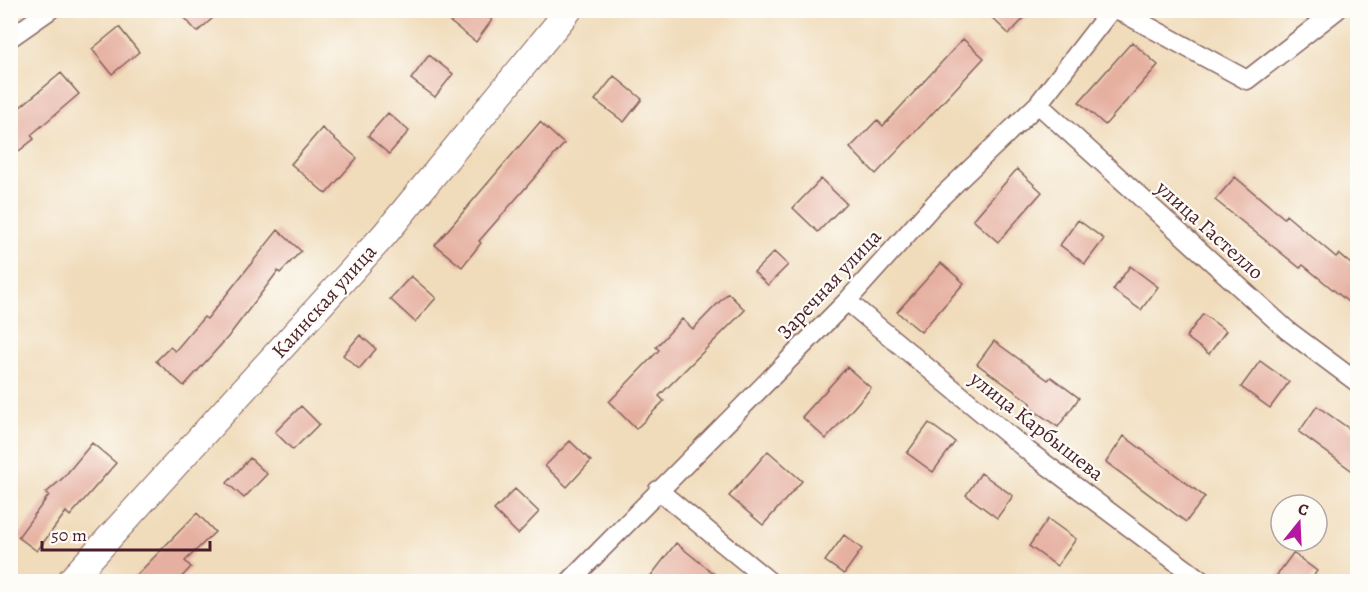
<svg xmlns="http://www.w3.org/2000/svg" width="1368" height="592" font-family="Alegreya,serif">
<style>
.building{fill:#e6b0a1}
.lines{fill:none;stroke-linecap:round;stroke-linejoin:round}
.minor-casing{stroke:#84615d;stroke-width:21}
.secondary-casing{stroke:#84615d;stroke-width:28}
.minor{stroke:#fff;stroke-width:18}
.secondary{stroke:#fff;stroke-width:26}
.labels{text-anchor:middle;stroke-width:4.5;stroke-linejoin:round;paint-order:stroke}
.street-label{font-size:21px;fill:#4a1f2b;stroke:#fdfcf7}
</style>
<rect width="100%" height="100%" fill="#fdfcf7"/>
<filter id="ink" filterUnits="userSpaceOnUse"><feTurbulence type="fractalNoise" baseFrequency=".0167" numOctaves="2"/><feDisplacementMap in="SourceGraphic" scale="12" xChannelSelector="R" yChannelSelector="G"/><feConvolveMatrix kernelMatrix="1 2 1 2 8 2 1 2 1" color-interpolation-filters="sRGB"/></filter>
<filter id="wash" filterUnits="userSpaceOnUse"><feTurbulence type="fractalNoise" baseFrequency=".008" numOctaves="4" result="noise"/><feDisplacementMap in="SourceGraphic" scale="24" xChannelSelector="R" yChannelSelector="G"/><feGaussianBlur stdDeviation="1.35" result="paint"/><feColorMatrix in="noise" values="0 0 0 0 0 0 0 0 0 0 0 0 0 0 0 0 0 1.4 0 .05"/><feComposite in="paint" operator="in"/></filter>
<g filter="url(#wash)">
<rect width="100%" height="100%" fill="#f0dbba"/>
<g id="blocks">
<path class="building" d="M178 10H222L197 32Z
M435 10H479L492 20 476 42Z
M984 10H1032L1009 34Z
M119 27 139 52 112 74 92 49Z
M963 39 984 58 876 174 850 148 877 120 883 126Z
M1132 42 1158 65 1105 125 1079 102Z
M429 55 453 74 435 97 411 79Z
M61 73 79 94 31 135 34 139 10 158V111L13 113Z
M614 76 642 99 624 122 595 100Z
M388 113 409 131 389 154 368 136Z
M540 122 564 144 479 241 481 243 462 267 435 245Z
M322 128 357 158 326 194 291 164Z
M1017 169 1042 192 998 242 973 220Z
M1235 177 1284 218 1286 215 1336 257 1339 254 1358 270V310L1303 265 1300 268 1215 200Z
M821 179 846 203 818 232 793 208Z
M1078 220 1104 239 1085 264 1060 245Z
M278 230 301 251 280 273 278 271 228 337 184 386 156 361 170 347 175 351 204 317 207 319Z
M774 252 788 265 768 285 754 272Z
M941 263 964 283 921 332 897 312Z
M1130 266 1158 287 1141 310 1113 290Z
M411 276 436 298 415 322 390 299Z
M728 293 745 310 659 396 664 401 636 429 609 402 659 350 656 347 682 319 693 329Z
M1203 314 1226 331 1209 354 1186 337Z
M360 335 376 349 359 369 343 355Z
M994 341 1048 380 1051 377 1079 398 1058 427 1029 407 1031 403 977 364Z
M1260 361 1289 382 1270 408 1241 387Z
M847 367 871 388 826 439 802 417Z
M301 406 319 424 293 450 275 432Z
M1317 406 1358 435V475L1299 432Z
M929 423 955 442 933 472 907 453Z
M1124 436 1205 497 1186 522 1106 462Z
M570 441 591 461 567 487 545 466Z
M92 443 116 463 70 516 66 512 37 551 18 537 49 495 46 493 64 477Z
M768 451 802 481 763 525 729 496Z
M250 458 267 474 244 498 227 483Z
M981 473 1013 496 997 518 966 495Z
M515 489 539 512 518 534 494 510Z
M197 513 215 532 185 561 191 567 177 582H130Z
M1048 519 1076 539 1057 566 1029 546Z
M844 535 862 549 844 574 825 561Z
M676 543 724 582H646Z
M1293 553 1317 571 1309 582H1272Z"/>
</g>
</g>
<g filter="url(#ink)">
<use href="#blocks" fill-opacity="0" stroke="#84615d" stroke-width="1.5"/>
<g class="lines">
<defs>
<path id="minor" d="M1118 10 1247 80 1337 10
M10 38 50 10
M1038 104 1287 330 1358 383
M847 301 1028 451 1203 582
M658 490 770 582
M569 582 847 301 936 202 1038 104 1111 10"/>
<path id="secondary" d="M69 582 385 234 569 10"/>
</defs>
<use href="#minor" class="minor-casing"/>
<use href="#secondary" class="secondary-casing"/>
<use href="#minor" class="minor"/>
<use href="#secondary" class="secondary"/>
</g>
</g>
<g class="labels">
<g class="street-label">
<text transform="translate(1210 230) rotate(42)" y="7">улица Гастелло</text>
<text transform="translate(829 284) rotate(-47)" y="7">Заречная улица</text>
<text transform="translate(324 301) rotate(-48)" y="7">Каинская улица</text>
<text transform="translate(1037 426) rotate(38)" y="7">улица Карбышева</text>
</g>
</g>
<rect width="1368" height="592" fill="none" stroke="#fdfcf7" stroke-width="36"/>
<g transform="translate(1299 523) rotate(18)"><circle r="28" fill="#fdfcf7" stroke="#b5a4a5" stroke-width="1.5"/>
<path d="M0-4.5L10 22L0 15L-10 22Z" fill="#b5179e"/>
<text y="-9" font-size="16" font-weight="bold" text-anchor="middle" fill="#4a1f2b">С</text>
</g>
<path d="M42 541v9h168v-9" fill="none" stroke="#4a1f2b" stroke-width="3"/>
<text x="51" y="541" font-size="18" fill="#4a1f2b" stroke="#fdfcf7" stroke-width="4.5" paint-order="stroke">50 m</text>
</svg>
